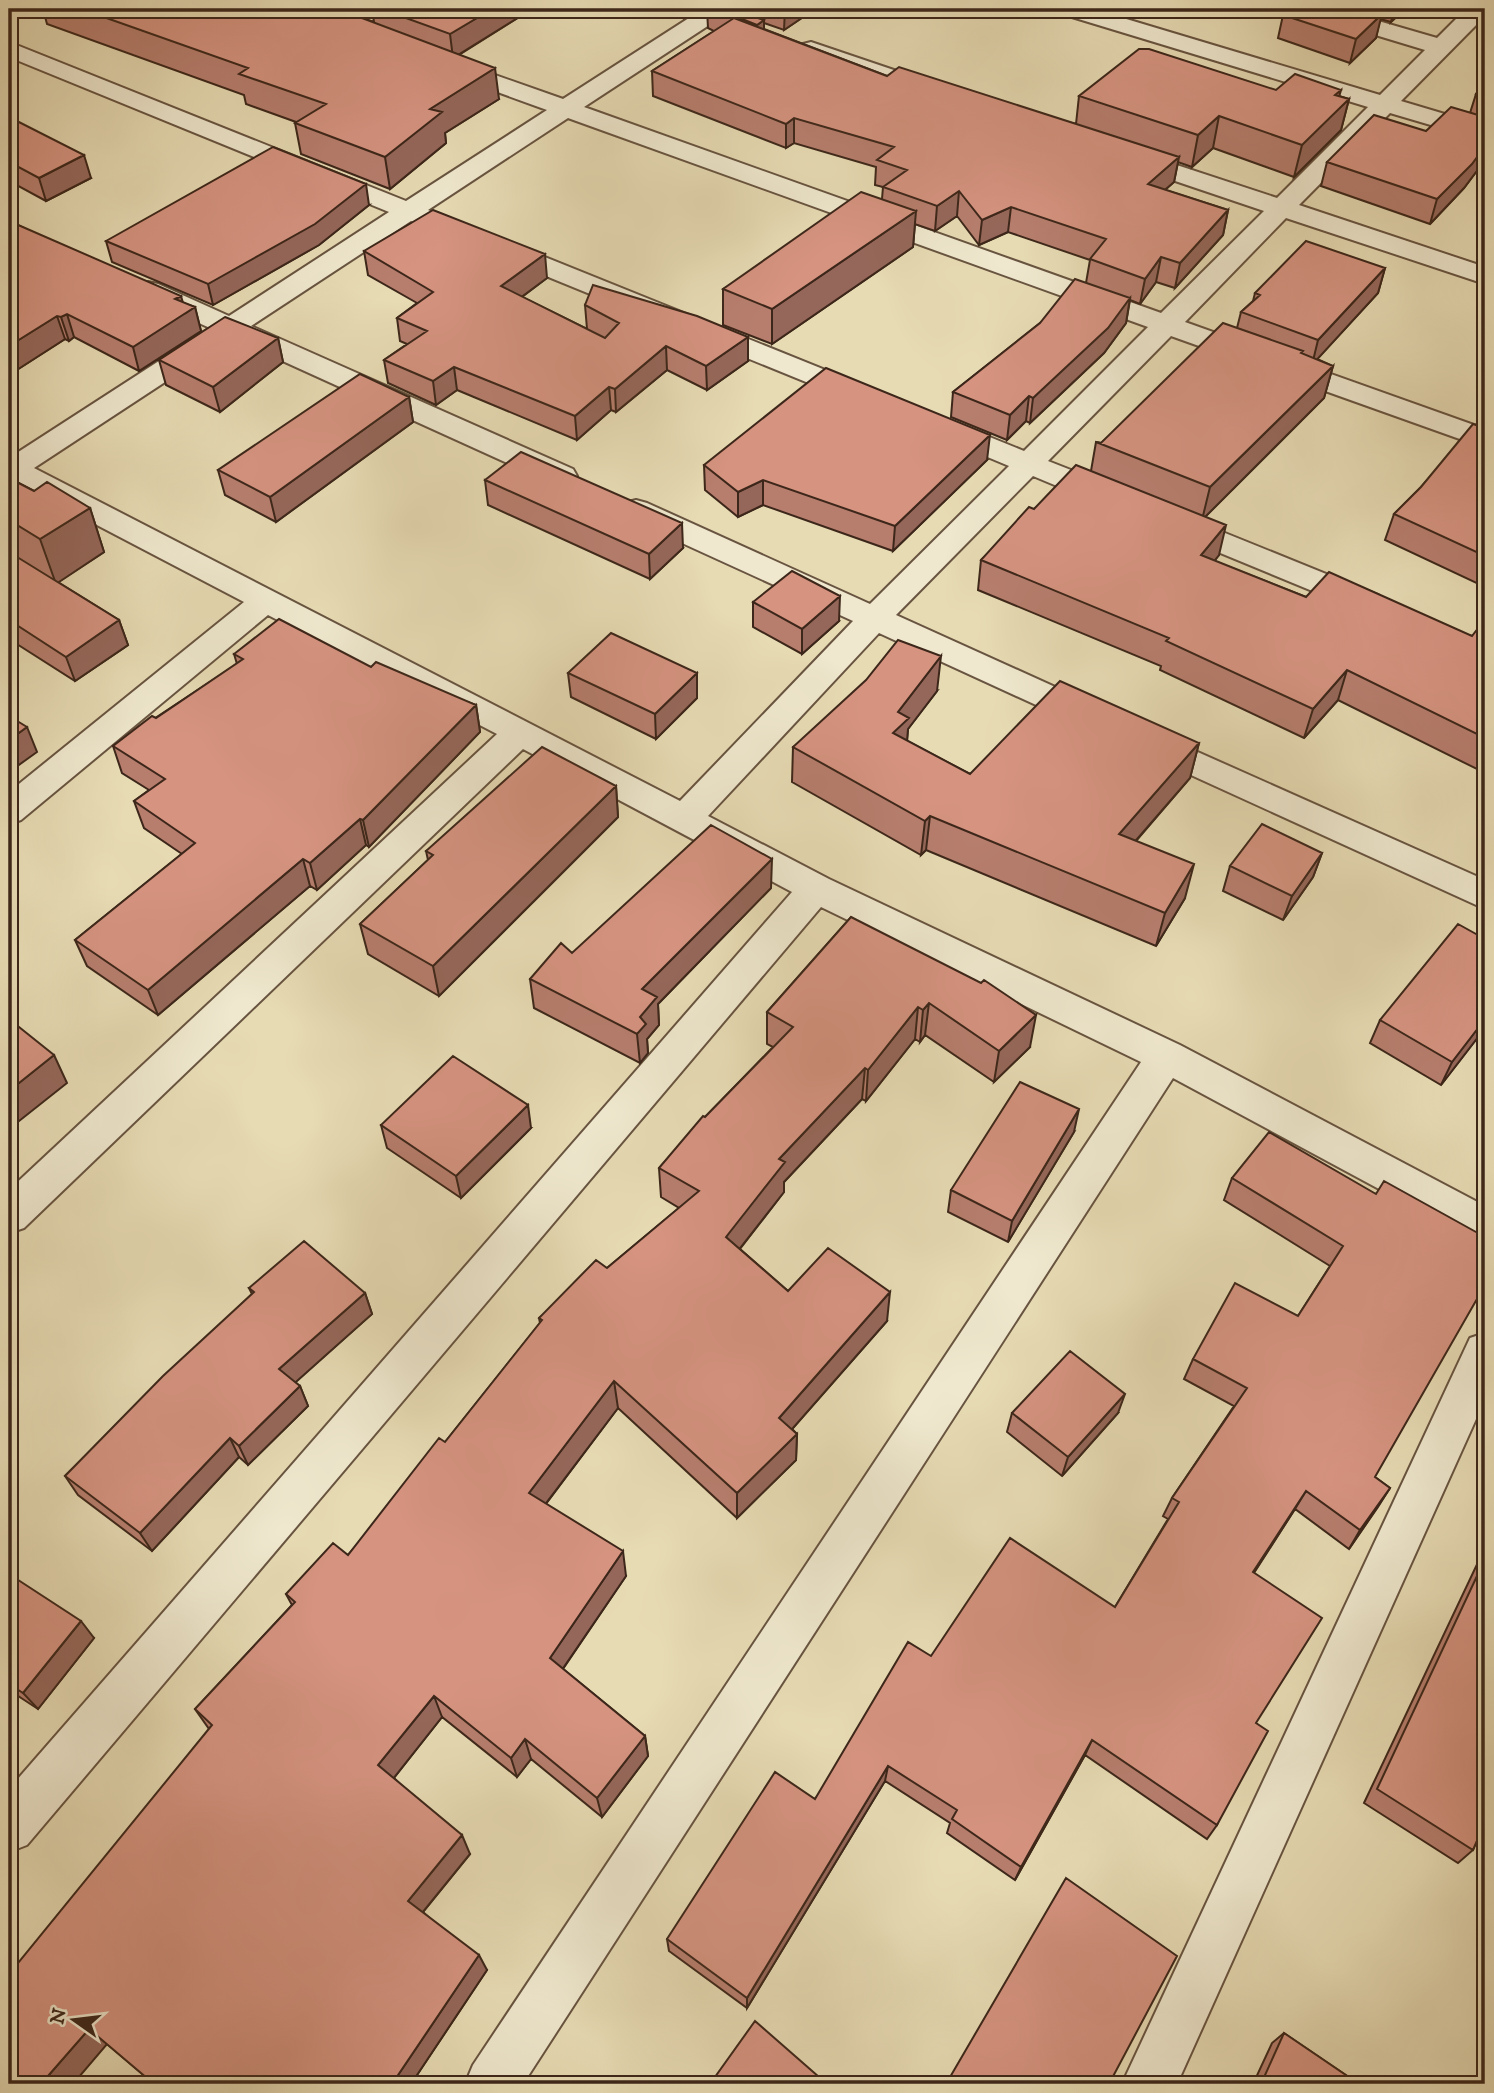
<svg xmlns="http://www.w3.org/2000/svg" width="1494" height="2093" font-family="'IM FELL DW Pica',serif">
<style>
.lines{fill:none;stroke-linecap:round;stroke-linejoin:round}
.minor-casing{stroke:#685440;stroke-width:4}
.minor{fill:#efe8ce;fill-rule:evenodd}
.wall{fill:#b77e6e;stroke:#3d271a;stroke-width:2}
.shaded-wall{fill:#95675a;stroke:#3d271a;stroke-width:2}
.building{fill:#d59380;stroke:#3d271a;stroke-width:2}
</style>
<rect width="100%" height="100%" fill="#e7dbb4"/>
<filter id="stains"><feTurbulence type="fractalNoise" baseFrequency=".00286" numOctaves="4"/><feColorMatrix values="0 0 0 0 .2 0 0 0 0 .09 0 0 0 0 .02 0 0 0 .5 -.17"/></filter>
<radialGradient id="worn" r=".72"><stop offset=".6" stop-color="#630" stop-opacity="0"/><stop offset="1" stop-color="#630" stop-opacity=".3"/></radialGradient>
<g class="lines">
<defs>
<path id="minor" d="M9 9H21L18 14 9 16Z
M703 9H729L726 14 584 107 1161 313 1264 211 1116 161 1113 156 1116 151 1125 149 1134 151 1277 198 1368 107 1062 14 1059 9H1093L1380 95 1425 50 1306 14 1303 9H1337L1437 38 1466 9H1485V16L1401 101 1485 126V141L1390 113 1299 205 1485 267V284L1286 218 1185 322 1485 429V448L1171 336 1048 461 1122 490 1126 497 1122 504 1111 506 1100 504 1033 476 896 615 1106 710 1111 718 1106 726 1094 730 1082 726 879 633 708 816 829 879 1180 1045 1485 1206V1244L1470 1238 1173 1078 523 2084H465L473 2065 1141 1062 821 907 27 1845 9 1852V1789L792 892 523 749 24 1228 9 1233V1190L497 734 268 615 21 820 9 824V792L244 602 9 479V458L210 328 138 296 135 290 138 284 148 282 158 284 229 316 389 212 9 57V42L406 201 547 110 442 72 438 67 442 62H458L563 99ZM568 118 1148 327 1024 451 950 421 940 418 930 421 925 427 930 433 1009 466 870 604 647 503 636 500 625 503 621 510 625 517 853 621 680 801 34 468 232 338 551 483 562 485 573 483 577 476 573 469 251 326 411 221 855 402 865 405 875 402 879 396 875 390 428 210Z
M811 42 944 87 948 92 944 97 936 99 928 97 803 54 799 49 803 44Z
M1173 512 1378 595 1383 602 1378 609 1367 612 1356 609 1162 529 1158 522 1162 515Z
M1146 729 1485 880V909L1134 749 1129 741 1134 733Z
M1485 1333V1399L1177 2084H1122L1470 1338Z"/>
</defs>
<use href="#minor" class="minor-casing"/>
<use href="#minor" class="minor"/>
</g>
<path class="wall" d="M43 9H338L374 22 372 9H532L459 55 499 99 445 133 446 143 390 189 301 154 295 123 296 122 246 104 244 95 47 24Z
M538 9H568L557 15Z
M662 9H699L684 18Z
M707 9H815L784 30 764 23V29L887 76 1076 124 1079 96 1276 90 1339 96 1349 99 1341 130 1294 177 1213 148 1192 167 1178 162 1174 182 1165 190 1228 210 1223 235 1175 288 1156 282 1140 304 1130 300 1126 323 1104 353 1030 423 1026 421 1007 440 951 417 953 392 1040 323 1086 283 1090 260 1008 232 979 245 957 216 935 231 915 224 913 247 772 344 723 325V289L882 199 883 187 875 185 876 167 794 143 786 148 653 96 652 71 714 31 708 28Z
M1289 9H1405L1391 22 1380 19 1376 38 1350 63 1278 38 1283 15Z
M1485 82V160L1464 188 1430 224 1321 186 1327 162 1426 131 1470 113 1476 94Z
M9 117 91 178 46 201 9 181Z
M369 205 319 245 213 305 112 262 106 241Z
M9 221 183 303 195 307 201 331 139 371 74 337 69 341 65 339 9 375Z
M364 251 547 278 522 297 587 329 585 305 748 361 707 390 667 370 616 412 611 410 577 440 457 390 436 405 388 383 384 360 407 344 400 341 397 318 417 303 368 275Z
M1385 268 1378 293 1317 359 1333 366 1324 398 1205 517 1219 555 1214 561 1306 597 1472 636 1485 630V773L1338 700 1304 738 1160 670 1161 666 978 590 981 560 1034 509 1091 471 1096 442 1101 443 1237 328 1241 312 1253 301 1255 293Z
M278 338 283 362 220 412 166 385 159 360Z
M409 397 413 422 276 522 225 495 218 470Z
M1485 421V587L1385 540 1394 514 1421 487 1476 425Z
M987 460 893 551 763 505 738 517 705 490 704 465Z
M9 478 34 491 90 508 104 552 58 582 119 620 128 645 75 681 9 639Z
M485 480 683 548 650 579 488 505Z
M753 602 839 621 802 654 753 627Z
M234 654 371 667 476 705 480 732 369 847 366 845 317 890 310 886 158 1015 87 966 75 940 182 854 144 828 134 801 149 790 122 773 113 746 237 664Z
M568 673H697V698L656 739 571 697Z
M937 691 908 729 907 741 970 774 1199 743 1190 778 1136 841 1185 898 1156 946 926 850 921 855 792 782 793 747Z
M616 786 618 817 439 996 368 954 360 924 428 860 426 851Z
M1322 853 1313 877 1283 920 1223 891 1230 866Z
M771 888 658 1004 659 1025 647 1039 648 1053 640 1063 534 1008 530 979 572 953Z
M851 917 1030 1047 994 1082 925 1035 920 1042 915 1039 866 1101 862 1099 784 1182V1192L740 1249 788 1291 887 1321 792 1429 797 1434 796 1460 737 1518 618 1408 546 1504 626 1576 563 1669 645 1736 648 1756 602 1817 531 1759 517 1777 442 1717 394 1778 470 1854 423 1912 487 1970 411 2084H154L107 2044 209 1729 195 1709 292 1605 286 1594 348 1555 445 1442 540 1323 539 1318 607 1268 679 1208 661 1197 659 1168 705 1117 773 1047 767 1044V1012Z
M1380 1020 1485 1028 1441 1085 1370 1043Z
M381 1125 531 1128 461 1198 387 1148Z
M1074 1132 1008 1242 948 1212 951 1190Z
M1232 1178 1376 1194 1375 1477 1390 1488 1349 1549 1295 1509 1254 1573 1256 1723 1217 1825 1207 1839 1085 1755 1015 1880 947 1833 950 1823 885 1781 747 2008 669 1951 667 1939 815 1799 931 1656 1115 1607 1168 1519 1163 1516 1172 1498 1234 1406 1184 1379 1193 1359 1298 1316 1330 1266 1224 1200Z
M249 1288 365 1293 372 1314 295 1382 300 1386 308 1406 248 1465 239 1457 152 1551 78 1495 65 1476 252 1294Z
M1012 1413H1118L1062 1476 1007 1432Z
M1485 1551V1822L1473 1850 1458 1863 1364 1803 1480 1558Z
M9 1574 94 1638 38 1709 9 1690Z
M1284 2033 1359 2084H1253L1272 2043Z"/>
<path class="shaded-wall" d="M492 9H532L453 58 450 34Z
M556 9H568L557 15Z
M684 9H699L684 18Z
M785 9H815L784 30Z
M1396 9H1405L1391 22 1394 10Z
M1382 14 1376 38 1350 63 1356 39Z
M764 20V44L756 49 757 25Z
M9 46 13 62 9 64Z
M495 68 499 99 445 133 446 143 390 189 385 157 430 109Z
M1341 90 1335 112 1349 99 1341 130 1294 177 1302 145 1335 95Z
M1219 116 1213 148 1192 167 1198 135Z
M794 118V143L786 148V124Z
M1485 146V160L1464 188 1430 224 1437 199Z
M84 155 91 178 46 201 39 178Z
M1179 157 1174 182 1143 209 1148 184Z
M366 184 369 205 319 245 213 305 208 284Z
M959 191 957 216 935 231 937 206Z
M1011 207 1008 232 979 245 982 220Z
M1228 210 1223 235 1175 288 1180 263Z
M916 211 913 247 772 344V309Z
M545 254 547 278 504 310 501 286Z
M1161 257 1156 282 1140 304 1145 279Z
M1385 268 1378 293 1312 365 1318 340Z
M181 296 186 313 195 307 201 331 139 371 133 347 175 299Z
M1130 298 1126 323 1104 353 1030 423 1033 398Z
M67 314 74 337 69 341 61 317Z
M57 316 65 339 9 375V346Z
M748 337V361L707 390 706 366Z
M278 338 283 362 220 412 213 387Z
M666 346 667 370 616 412 615 389Z
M1333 366 1324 398 1202 520 1210 487Z
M454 367 457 390 436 405 433 381Z
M609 387 611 410 577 440 575 416Z
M1029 396 1026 421 1007 440 1010 415Z
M409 397 413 422 276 522 270 497Z
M990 435 987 460 893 551 895 526Z
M763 480V505L738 517V492Z
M90 508 104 552 56 584 40 539Z
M682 523 683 548 650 579 649 554Z
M1226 525 1219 555 1195 585 1201 555Z
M840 596 839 621 802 654V629Z
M119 620 128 645 75 681 66 657Z
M941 656 937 691 908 729 906 753 893 733 898 712Z
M1347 670 1338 700 1304 738 1313 709Z
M697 673V698L656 739 655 714Z
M476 705 480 732 369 847 363 820Z
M27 727 37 752 9 772V740Z
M1199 743 1190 778 1112 868 1119 834Z
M616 786 618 817 439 996 433 966Z
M930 816 926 850 921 855 925 821Z
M360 819 366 845 317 890 310 863Z
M1322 853 1313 877 1283 920 1292 896Z
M303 859 310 886 158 1015 148 990Z
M772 859 771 888 658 1004 659 1025 647 1039 648 1053 640 1063 637 1034 642 989Z
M1194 864 1185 898 1156 946 1165 913Z
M929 1003 925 1035 920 1042 923 1010Z
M918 1007 915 1039 866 1101 868 1070Z
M1036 1015 1030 1047 994 1082 999 1051Z
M1485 1019V1028L1441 1085 1452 1062Z
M54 1055 67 1083 9 1129V1091Z
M865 1068 862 1099 784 1182V1192L726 1266V1237L779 1159Z
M528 1105 531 1128 461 1198 456 1176Z
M1079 1109 1074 1132 1008 1242 1012 1221Z
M890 1292 887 1321 779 1444V1418Z
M365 1293 372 1314 288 1389 279 1369Z
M614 1381 618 1408 534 1519 529 1493Z
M300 1386 308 1406 248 1465 239 1446Z
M1125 1394 1118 1413 1062 1476 1068 1457Z
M797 1434 796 1460 737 1518V1493Z
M230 1438 239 1457 152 1551 140 1533Z
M1390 1488 1378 1507 1349 1549 1360 1530Z
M1306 1491 1295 1509 1243 1589 1253 1572Z
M623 1551 626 1576 555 1680 550 1658Z
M81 1621 94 1638 38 1709 23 1693Z
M434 1696 442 1717 389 1784 378 1765Z
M645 1736 648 1756 602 1817 597 1798Z
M525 1739 531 1759 517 1777 511 1758Z
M1092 1740 1085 1755 1015 1880 1021 1867Z
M888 1766 885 1781 747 2008V1998Z
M462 1835 470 1854 418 1918 408 1901Z
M479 1955 487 1970 411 2084H392Z
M89 2029 108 2043 73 2084H41Z"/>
<path class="building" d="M81 9H338L495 68 430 109 442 112 385 157 295 123 326 104 239 74 248 68Z
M381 9H492L450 34Z
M717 9H730L764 20 757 25Z
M1289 9H1363L1382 14 1356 39 1283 15Z
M734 18 887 76 899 67 1179 157 1148 184 1228 210 1180 263 1161 257 1145 279 1090 259 1106 239 1011 207 982 220 959 191 937 206 883 187 907 170 877 160 894 147 794 118 786 124 652 71Z
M1139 49H1149L1276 90 1295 74 1341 90 1335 95 1349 99 1302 145 1219 116 1198 135 1079 96Z
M1485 82V97L1476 94Z
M1451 107 1485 117V146L1472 164 1437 199 1327 162 1374 115 1426 131Z
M9 117 84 155 39 178 9 162Z
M273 147 366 184 315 224 208 284 106 241Z
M861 192 916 211 772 309 723 289Z
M433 210 545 254 501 286 605 338 619 323 585 305 593 285 697 316 748 337 706 366 666 346 615 389 609 387 575 416 454 367 433 381 384 360 427 331 397 318 433 292 364 251Z
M9 221 181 296 175 299 195 307 133 347 67 314 61 317 57 316 9 346Z
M1306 241 1385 268 1318 340 1241 312 1260 295 1255 293Z
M1075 279 1130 298 1108 328 1033 398 1029 396 1010 415 953 392 1040 323Z
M225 317 278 338 213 387 159 360Z
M1223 323 1303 351 1301 353 1333 366 1210 487 1096 442 1101 443Z
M826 368 990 435 895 526 763 480 738 492 704 465Z
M360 374 409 397 270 497 218 470Z
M1480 419 1485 421V556L1394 514 1421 487 1473 424 1476 425Z
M521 452 682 523 649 554 485 480Z
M1076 465 1226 525 1201 555 1306 597 1329 572 1472 636 1479 627 1485 630V738L1347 670 1313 709 1166 641 1169 638 981 560 1029 507 1034 509Z
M9 478 34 491 47 482 90 508 40 539 9 520Z
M9 552 119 620 66 657 9 620Z
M792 571 840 596 802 629 753 602Z
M279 619 371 667 376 662 476 705 363 820 360 819 310 863 303 859 148 990 75 940 195 843 134 801 165 779 113 746 152 716 156 718 243 659 234 654Z
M611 633 697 673 655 714 568 673Z
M898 640 941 656 898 712 909 718 893 733 970 774 1060 681 1199 743 1119 834 1194 864 1165 913 930 816 925 821 793 747 866 680Z
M9 716 27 727 9 740Z
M542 747 616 786 433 966 360 924 433 855 426 851Z
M1262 824 1322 853 1292 896 1230 866Z
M711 825 772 859 642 989 657 997 640 1017 646 1024 637 1034 530 979 561 943 572 953Z
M851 917 981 983 984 980 1036 1015 999 1051 929 1003 923 1010 918 1007 868 1070 865 1068 779 1159 785 1162 726 1237 788 1291 828 1248 890 1292 779 1418 797 1434 737 1493 614 1381 529 1493 623 1551 550 1658 645 1736 597 1798 525 1739 511 1758 434 1696 378 1765 462 1835 408 1901 479 1955 392 2084H154L89 2029 41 2084H9V1974L212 1725 195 1709 295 1602 286 1594 333 1543 348 1555 439 1438 445 1442 542 1320 539 1318 596 1260 607 1268 699 1191 659 1168 703 1116 705 1117 793 1027 767 1012Z
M1458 924 1485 939V1019L1452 1062 1380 1020Z
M9 1019 54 1055 9 1091Z
M453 1056 528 1105 456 1176 381 1125Z
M1020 1082 1079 1109 1012 1221 951 1190Z
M1269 1132 1376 1194 1384 1181 1485 1237V1285L1375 1477 1390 1488 1360 1530 1306 1491 1253 1572 1322 1618 1256 1723 1268 1731 1217 1825 1092 1740 1021 1867 952 1819 957 1810 888 1766 747 1998 667 1939 775 1772 815 1799 908 1642 931 1656 1010 1538 1115 1607 1179 1502 1172 1498 1247 1388 1193 1359 1235 1283 1298 1316 1343 1246 1232 1178Z
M304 1241 365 1293 279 1369 300 1386 239 1446 230 1438 140 1533 65 1476 163 1376 254 1292 249 1288Z
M1070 1351 1125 1394 1068 1457 1012 1413Z
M1485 1559V1822L1473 1850 1377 1789Z
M9 1574 81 1621 23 1693 9 1684Z
M1066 1878 1177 1956 1109 2084H946Z
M755 2021 827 2084H710Z
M1284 2033 1359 2084H1261Z"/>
<rect width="1494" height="2093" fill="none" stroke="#e7dbb4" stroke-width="35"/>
<rect x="10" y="10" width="1473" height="2072" fill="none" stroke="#3d271a" stroke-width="3.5"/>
<rect x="18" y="18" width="1459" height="2058" fill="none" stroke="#3d271a" stroke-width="2"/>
<g transform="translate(74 2020) rotate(284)" stroke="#efe8ce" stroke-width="5" paint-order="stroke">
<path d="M0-5L12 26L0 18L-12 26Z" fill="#3d271a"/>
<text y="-10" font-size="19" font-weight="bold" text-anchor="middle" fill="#3d271a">N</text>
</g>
<rect width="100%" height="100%" filter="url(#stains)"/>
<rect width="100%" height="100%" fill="url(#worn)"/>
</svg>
